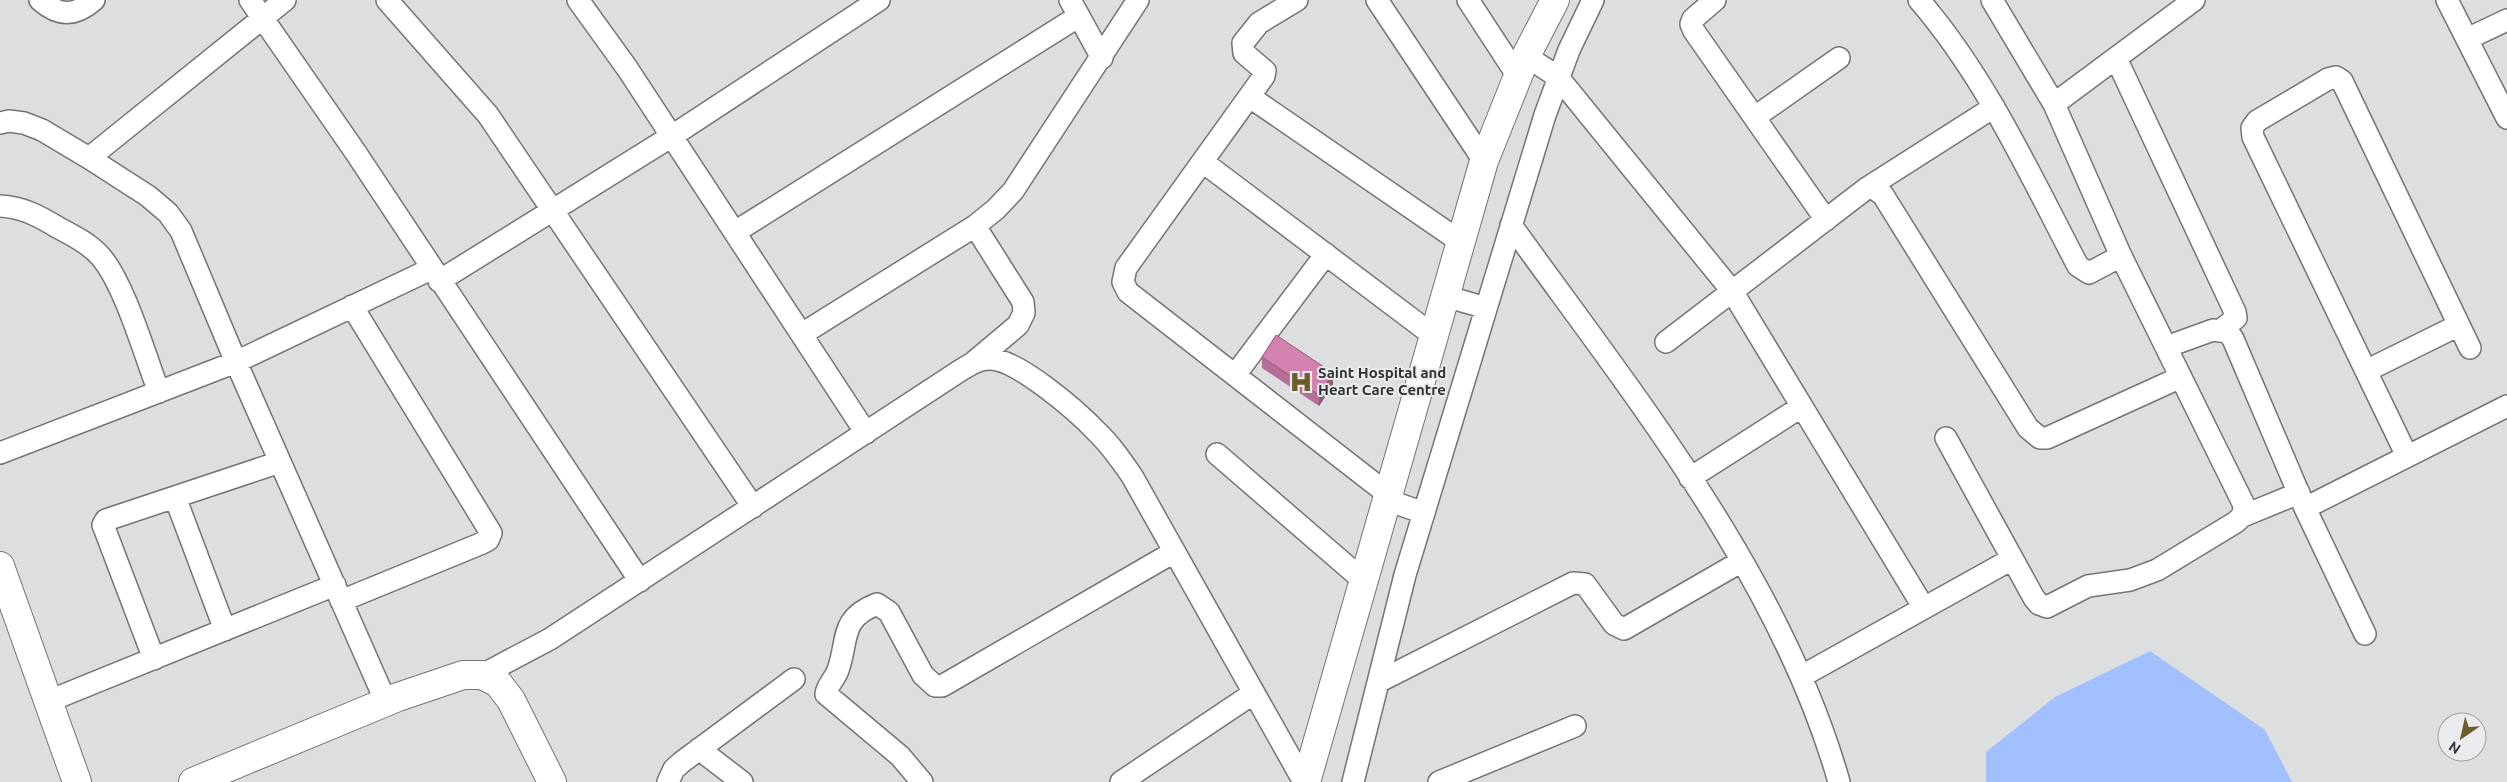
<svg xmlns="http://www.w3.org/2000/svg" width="2507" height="782" font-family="Ubuntu,sans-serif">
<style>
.water{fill:#a1c0fd}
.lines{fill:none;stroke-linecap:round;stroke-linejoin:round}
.street-casing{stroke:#737476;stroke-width:24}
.secondary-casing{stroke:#737476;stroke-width:30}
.street{stroke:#fff;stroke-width:21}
.secondary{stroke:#fff;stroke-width:28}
.wall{fill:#b56f96}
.shaded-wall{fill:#945a7a}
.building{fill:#d381ae;stroke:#945a7a}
.labels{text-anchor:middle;stroke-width:4;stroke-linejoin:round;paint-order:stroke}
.poi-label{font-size:15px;font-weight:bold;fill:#323233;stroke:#eaebee;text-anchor:start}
</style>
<rect width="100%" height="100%" fill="#dddee0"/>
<path class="water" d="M2150 651 2265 730 2292 782H1986V752L2055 697Z"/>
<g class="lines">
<defs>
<path id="street" d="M40 0C59 17 76 16 94 0
M250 0 356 153 640 581
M387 0 488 115 753 507
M578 0 627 68 866 433
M1070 0 1102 58
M1297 0 1259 23 1243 43 1244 53 1265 71 1264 76 1126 268 1123 282 1128 292 1389 495
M1377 0 1484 161
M1468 0 1517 75
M1715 0 1693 19 1691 24 1694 31 1826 220
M1919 0C1987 79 2030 175 2078 266L2089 273 2121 256
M2447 0 2507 118
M2467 39 2507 20
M1526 56 1558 77 1732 291 1924 608
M2116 58 2235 312 2236 318 2221 330
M1250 97 1461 242
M2054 104 2194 0
M1755 117 1839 58
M0 123 9 121 24 123 42 130 89 158 148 196 168 213 181 231 236 362 386 702
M89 158 285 0
M1203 162 1434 336
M1867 188 1994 107
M0 206C22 207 39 216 57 227 72 235 90 244 101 257 125 285 145 356 159 392
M1511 225C1634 396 1781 577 1839 782
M735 232 1079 16
M439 281 672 136 879 0
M1445 296 1486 308
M802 334 975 226 996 209 1013 191 1138 0
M1666 342 1867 188 1872 187 1883 195 2028 428 2040 438H2047L2181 377
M2166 347 2213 330 2228 332 2233 339 2305 508 2365 634
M974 362 1018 325 1024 313 1023 302 975 226
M2366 371 2459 325
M1235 375 1326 254
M1946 438 2034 598 2039 604 2047 607 2088 586 2130 580 2157 570 2236 522C2243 516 2245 512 2243 503L2121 256 2054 104 1992 0
M0 453 236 362 431 269
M1217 454 1364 581
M2407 456 2253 137 2252 128 2257 121 2328 79 2336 77 2342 81 2470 348
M1690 478 1801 407
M175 497 225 630
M1387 500 1424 513
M2305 508 2507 406
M2243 516 2299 493
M341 601 480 544 488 540 491 533 352 306
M154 659 105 530 103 525 106 520 280 462
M482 675 550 639 958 372C968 366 977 359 989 359 1016 358 1077 411 1096 431 1110 444 1121 460 1132 476L1304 782
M1802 676 2012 559
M1380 681 1573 583 1585 584 1614 624 1624 629 1742 561
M49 701 335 585
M699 749 742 782
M668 782 674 769 682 762 794 679
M922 782 900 756 826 694C827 685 835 679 838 670 849 639 839 619 877 604L889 612 923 675 935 686H942L1174 552
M1121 782 1254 693
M1353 782 1405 575 1545 115 1569 50 1593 0
M1439 782 1575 726"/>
<path id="secondary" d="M0 566 77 782
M193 782 398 697 463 675H482L498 683 511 700 552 782
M1306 782 1484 161 1526 56 1555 0"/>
</defs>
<use href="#street" class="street-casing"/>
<use href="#secondary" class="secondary-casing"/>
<use href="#street" class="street"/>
<use href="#secondary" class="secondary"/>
</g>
<path class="wall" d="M1262 357 1333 385 1319 406 1262 368Z"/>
<path class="shaded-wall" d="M1333 373V385L1319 406V395Z"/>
<path class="building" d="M1276 335 1333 373 1319 395 1262 357Z"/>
<defs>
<symbol id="hospital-bare" viewBox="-9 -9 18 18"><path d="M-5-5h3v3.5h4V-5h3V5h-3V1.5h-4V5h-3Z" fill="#6d5d2b" stroke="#eaebee" stroke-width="2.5" paint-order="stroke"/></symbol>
</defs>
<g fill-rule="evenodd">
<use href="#hospital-bare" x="1285" y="366" width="32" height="32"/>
</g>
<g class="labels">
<g class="poi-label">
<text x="1318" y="378">Saint Hospital and<tspan x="1318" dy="17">Heart Care Centre</tspan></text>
</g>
</g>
<g transform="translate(2462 737) rotate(214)"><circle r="24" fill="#eaebee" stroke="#a0a1a3"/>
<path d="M0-4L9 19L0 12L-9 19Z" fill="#6d5d2b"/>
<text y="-8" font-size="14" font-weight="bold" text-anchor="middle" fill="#323233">N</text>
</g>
</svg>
